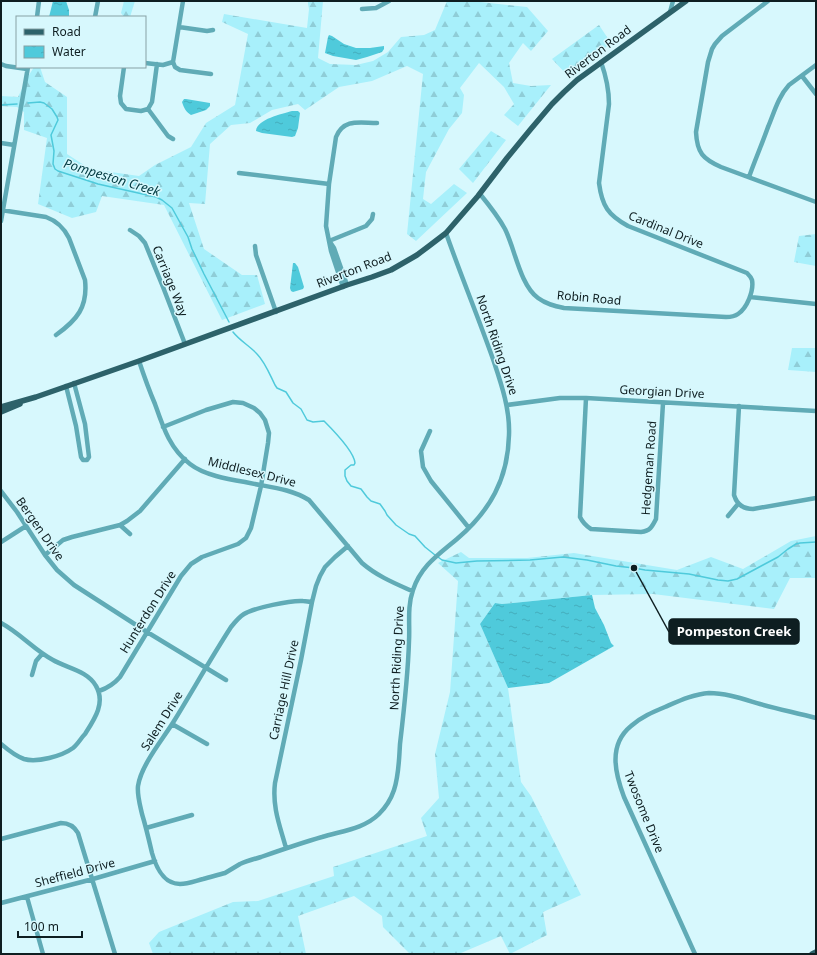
<svg xmlns="http://www.w3.org/2000/svg" width="817" height="955" font-family="'Noto Sans',sans-serif">
<style>
.forest{fill:url(#forest-firs)}
.water{fill:url(#water-ripples)}
.lines{fill:none;stroke-linecap:round;stroke-linejoin:round}
.stream{stroke:#4fcadb;stroke-width:1.5}
.minor{stroke:#60abb6;stroke-width:4.5}
.major{stroke:#2d626a;stroke-width:5.5}
.labels{text-anchor:middle;stroke-width:3;stroke-linejoin:round;paint-order:stroke}
.street-label{font-size:12px;fill:#0e1e21;stroke:#d7f8fd}
.water-label{font-size:13px;font-style:italic;fill:#003a41;stroke:#d7f8fd}
.leader{fill:none;stroke:#0e1e21;stroke-width:1.5}
.callout-dot{fill:#0e1e21;stroke:#d7f8fd;stroke-width:1.5}
.callout{fill:#0e1e21;stroke:#0e1e21;stroke-width:1.5}
.callout-label{font-size:13px;text-anchor:middle;font-weight:bold;fill:#fff}
</style>
<defs>
<pattern id="forest-firs" width="22" height="20" patternUnits="userSpaceOnUse"><rect width="22" height="20" fill="#a8f0fb"/><path d="M5 1l3.5 6h-7zM16 11l3.5 6h-7z" fill="#8fcdd7"/></pattern>
<pattern id="water-ripples" width="26" height="14" patternUnits="userSpaceOnUse"><rect width="26" height="14" fill="#4fcadb"/><path d="M2 4q2-2 4 0t4 0M15 11q2-2 4 0t4 0" fill="none" stroke="#44adbc"/></pattern>
</defs>
<rect width="100%" height="100%" fill="#d7f8fd"/>
<path class="forest" d="M124 1H135L130 17H124L121 13Z
M308 1H323L318 58 330 64 356 65 373 61 388 52 401 37 424 35 435 30 447 1H471L527 7 548 31 531 51 523 43 509 63 513 83 531 86 551 85 518 126 504 115 514 104 504 87 479 63 460 88 464 95 462 113 449 129 426 172 423 199 431 204 454 184 467 193 416 241 407 234 423 74 407 66 372 81 339 87 305 110 298 104 272 110 250 123 231 125 210 144 205 204 189 203 204 249 242 275H257L265 304 222 320 164 205 102 196 96 212 72 218 38 204 47 138 24 130V112L17 107 1 106V96L18 97 29 75 34 67H40L45 82 67 97V154L90 169 139 176 155 165 191 147 206 123 235 105 248 34 222 22 224 14 307 28 309 9 308 4Z
M599 25 611 43 569 77 552 59Z
M491 131 506 140 473 183 459 169Z
M816 234V266L794 262 799 236Z
M792 348H816V372L788 370Z
M816 536V578H790L774 609 653 594 592 595 502 604 495 603 480 624 508 688 521 782 531 796 581 895 543 912 547 935 510 954 501 936 461 953V954H410L383 927 382 916 354 896 298 916 306 954H153L149 943 159 932 233 902 258 901 334 876 333 867 427 836 421 818 439 798 435 754 450 692 458 581 438 563 461 552 469 558H527L574 553 677 570 711 557 743 569 791 541Z"/>
<path class="water" d="M53 1H66L69 10V17H49Z
M329 35 332 36 344 44 356 48H370L384 46V49L382 52 367 57 356 60 333 56 325 53 328 37Z
M184 99H186L210 103V106L206 110 191 115C186 112 184 108 182 102Z
M292 111H298L300 113 298 128 295 136 292 137 262 133 256 131C257 119 282 114 292 111Z
M293 263H295L298 267 304 287 303 289 293 292 291 291 290 288Z
M592 595 595 608 604 625 611 643 614 646 549 683 508 688 480 624 495 603 502 604Z"/>
<g class="lines">
<path class="stream" d="M28 103 40 102 44 103 52 109 57 117 58 120 51 135 54 151 53 164 55 169 58 171 98 184 156 197 162 200 172 208 188 237 192 249 204 274 229 322
M1 105 17 104
M233 332C240 341 250 346 257 354 265 362 270 375 275 385L277 388 286 392 293 403 301 409 307 420 313 422 324 421C333 430 354 452 355 463L354 465H351L345 470V476L347 481 351 486 361 489 367 497 371 501 380 504 385 511 387 515 396 525 409 534 415 536 425 547 435 555
M438 557 442 560 456 563 477 561 530 560 563 557 587 560 616 566 634 568 645 570 689 574 718 580 728 581 737 579 763 565 778 557 788 549 796 544 800 543 816 542"/>
<path class="minor" d="M768 1 722 36 715 44 712 49 708 62 696 132C697 153 703 159 721 167L816 202
M362 9 376 8 389 1
M670 12 673 1
M37 17 39 1
M95 17 98 1
M179 27 207 31 213 30
M173 62 175 67 180 70 211 74
M145 63 163 65 173 62 183 1
M1 64 6 66 27 69
M124 67 120 96 121 103 126 109 141 111 148 109 152 102 157 64
M802 76 816 94
M148 109 168 136 173 139
M1 143 14 145
M239 173 329 184
M749 177C755 160 762 144 768 127 774 113 778 97 789 85L816 65
M480 194C489 205 498 216 505 229 515 249 520 285 538 298 546 304 555 306 564 308L726 317C730 317 734 317 738 314 747 308 754 291 752 280 751 277 749 275 747 273L628 226C608 215 602 206 599 183L609 104C609 89 606 76 601 62
M1 210 46 217C57 221 64 228 69 238L85 280C88 307 77 320 56 335
M1 221 28 67
M130 230 139 236 145 243 163 287 185 344
M329 241 366 226 372 219 373 214
M330 242 334 248 347 285
M255 246 256 255 276 312
M343 287 331 251 326 226 329 184 336 137C344 118 360 123 377 123
M750 297 816 304
M139 361C144 376 149 390 155 404 163 427 170 449 190 464 204 475 227 479 245 482 267 487 290 488 309 500L362 563C377 576 394 583 412 591
M66 386 76 426 81 457 83 460H87L89 457 85 424 74 383
M586 398 580 517C583 523 586 526 591 529L641 532C650 531 652 527 656 519L663 403
M507 405 560 398H586L816 411
M739 406 734 495C737 505 744 509 753 509L816 498
M430 431 421 451 423 467 431 481 469 528
M1 491 17 512 45 555 57 570 74 585 147 632 226 680
M728 516 738 504
M120 525 130 534
M1 542 26 526
M45 555 63 540 72 537 120 525 127 521 140 511 185 459
M312 602C309 602 306 601 303 601 291 600 254 608 244 614 239 617 235 622 231 627 211 658 193 690 174 721 163 739 141 765 138 786 137 795 140 805 142 814 146 827 149 840 152 853 156 867 163 884 180 884 188 884 195 881 203 879 210 877 218 875 225 873 230 870 235 867 240 864 247 861 254 859 261 857 281 850 301 843 322 837 341 831 364 829 379 814 386 807 391 799 394 790 399 775 399 759 400 744 404 710 408 676 409 641 410 624 407 607 413 590 421 566 438 555 457 539 490 511 508 479 509 435 510 410 502 386 494 362 479 319 461 276 446 233
M1 623C20 633 34 650 53 660 67 668 88 671 96 686 106 703 94 720 85 734 81 738 78 744 73 748 62 756 37 763 24 759 15 756 8 750 1 744
M32 675 36 661 42 654
M99 691C108 688 114 684 120 677L181 576 191 564 202 557 238 544 246 538 251 528 261 486 268 443 269 433 265 420 260 413 254 408 243 403 233 402 206 410 163 427
M172 724 207 744
M146 828 192 815
M1 839 61 823C69 823 74 826 78 833L115 954
M286 848C280 826 272 807 275 783L301 660 312 602 316 586 320 576 325 567 335 557 348 546
M27 897 43 954
M1 903 93 879 155 861
M695 954 624 797C615 773 608 745 631 726 641 717 653 712 665 707 679 701 694 694 709 693 726 693 743 699 760 704 778 709 797 713 816 718"/>
<path class="major" d="M1 407 36 397 139 361 347 285 372 277 391 270 417 255 429 246 446 233 478 196 507 158 530 130 552 104 564 92 577 80 686 1
M1 412 20 404
M812 954 816 952"/>
</g>
<g class="labels">
<g class="street-label">
<text transform="translate(598 52) rotate(-37)" y="4">Riverton Road</text>
<text transform="translate(666 230) rotate(22)" y="4">Cardinal Drive</text>
<text transform="translate(354 270) rotate(-21)" y="4">Riverton Road</text>
<text transform="translate(170 281) rotate(68)" y="4">Carriage Way</text>
<text transform="translate(589 298) rotate(5)" y="4">Robin Road</text>
<text transform="translate(497 345) rotate(71)" y="4">North Riding Drive</text>
<text transform="translate(662 392) rotate(3)" y="4">Georgian Drive</text>
<text transform="translate(649 468) rotate(-86)" y="4">Hedgeman Road</text>
<text transform="translate(252 472) rotate(14)" y="4">Middlesex Drive</text>
<text transform="translate(40 529) rotate(55)" y="4">Bergen Drive</text>
<text transform="translate(148 612) rotate(-58)" y="4">Hunterdon Drive</text>
<text transform="translate(397 658) rotate(-87)" y="4">North Riding Drive</text>
<text transform="translate(284 690) rotate(-78)" y="4">Carriage Hill Drive</text>
<text transform="translate(162 721) rotate(-58)" y="4">Salem Drive</text>
<text transform="translate(644 812) rotate(68)" y="4">Twosome Drive</text>
<text transform="translate(75 873) rotate(-15)" y="4">Sheffield Drive</text>
</g>
<g class="water-label">
<text transform="translate(112 177) rotate(17)" y="5">Pompeston Creek</text>
</g>
</g>
<path class="leader" d="M634 568L669 632"/>
<circle class="callout-dot" cx="634" cy="568" r="4"/>
<rect class="callout" x="669" y="619" width="130" height="25" rx="4"/>
<g class="callout-label">
<text x="734" y="636">Pompeston Creek</text>
</g>
<rect width="817" height="955" fill="none" stroke="#0e1e21" stroke-width="4"/>
<rect x="16" y="16" width="130" height="52" fill="#d7f8fd" stroke="#87a1a5"/>
<rect x="24" y="29" width="20" height="6" fill="#2d626a" stroke="#87a1a5"/>
<text x="52" y="36" font-size="12" fill="#0e1e21">Road</text>
<rect x="24" y="46" width="20" height="12" fill="url(#water-ripples)" stroke="#87a1a5"/>
<text x="52" y="56" font-size="12" fill="#0e1e21">Water</text>
<path d="M18 931v6h64v-6" fill="none" stroke="#0e1e21" stroke-width="2"/>
<text x="24" y="931" font-size="12" fill="#0e1e21" stroke="#d7f8fd" stroke-width="3" paint-order="stroke">100 m</text>
</svg>
